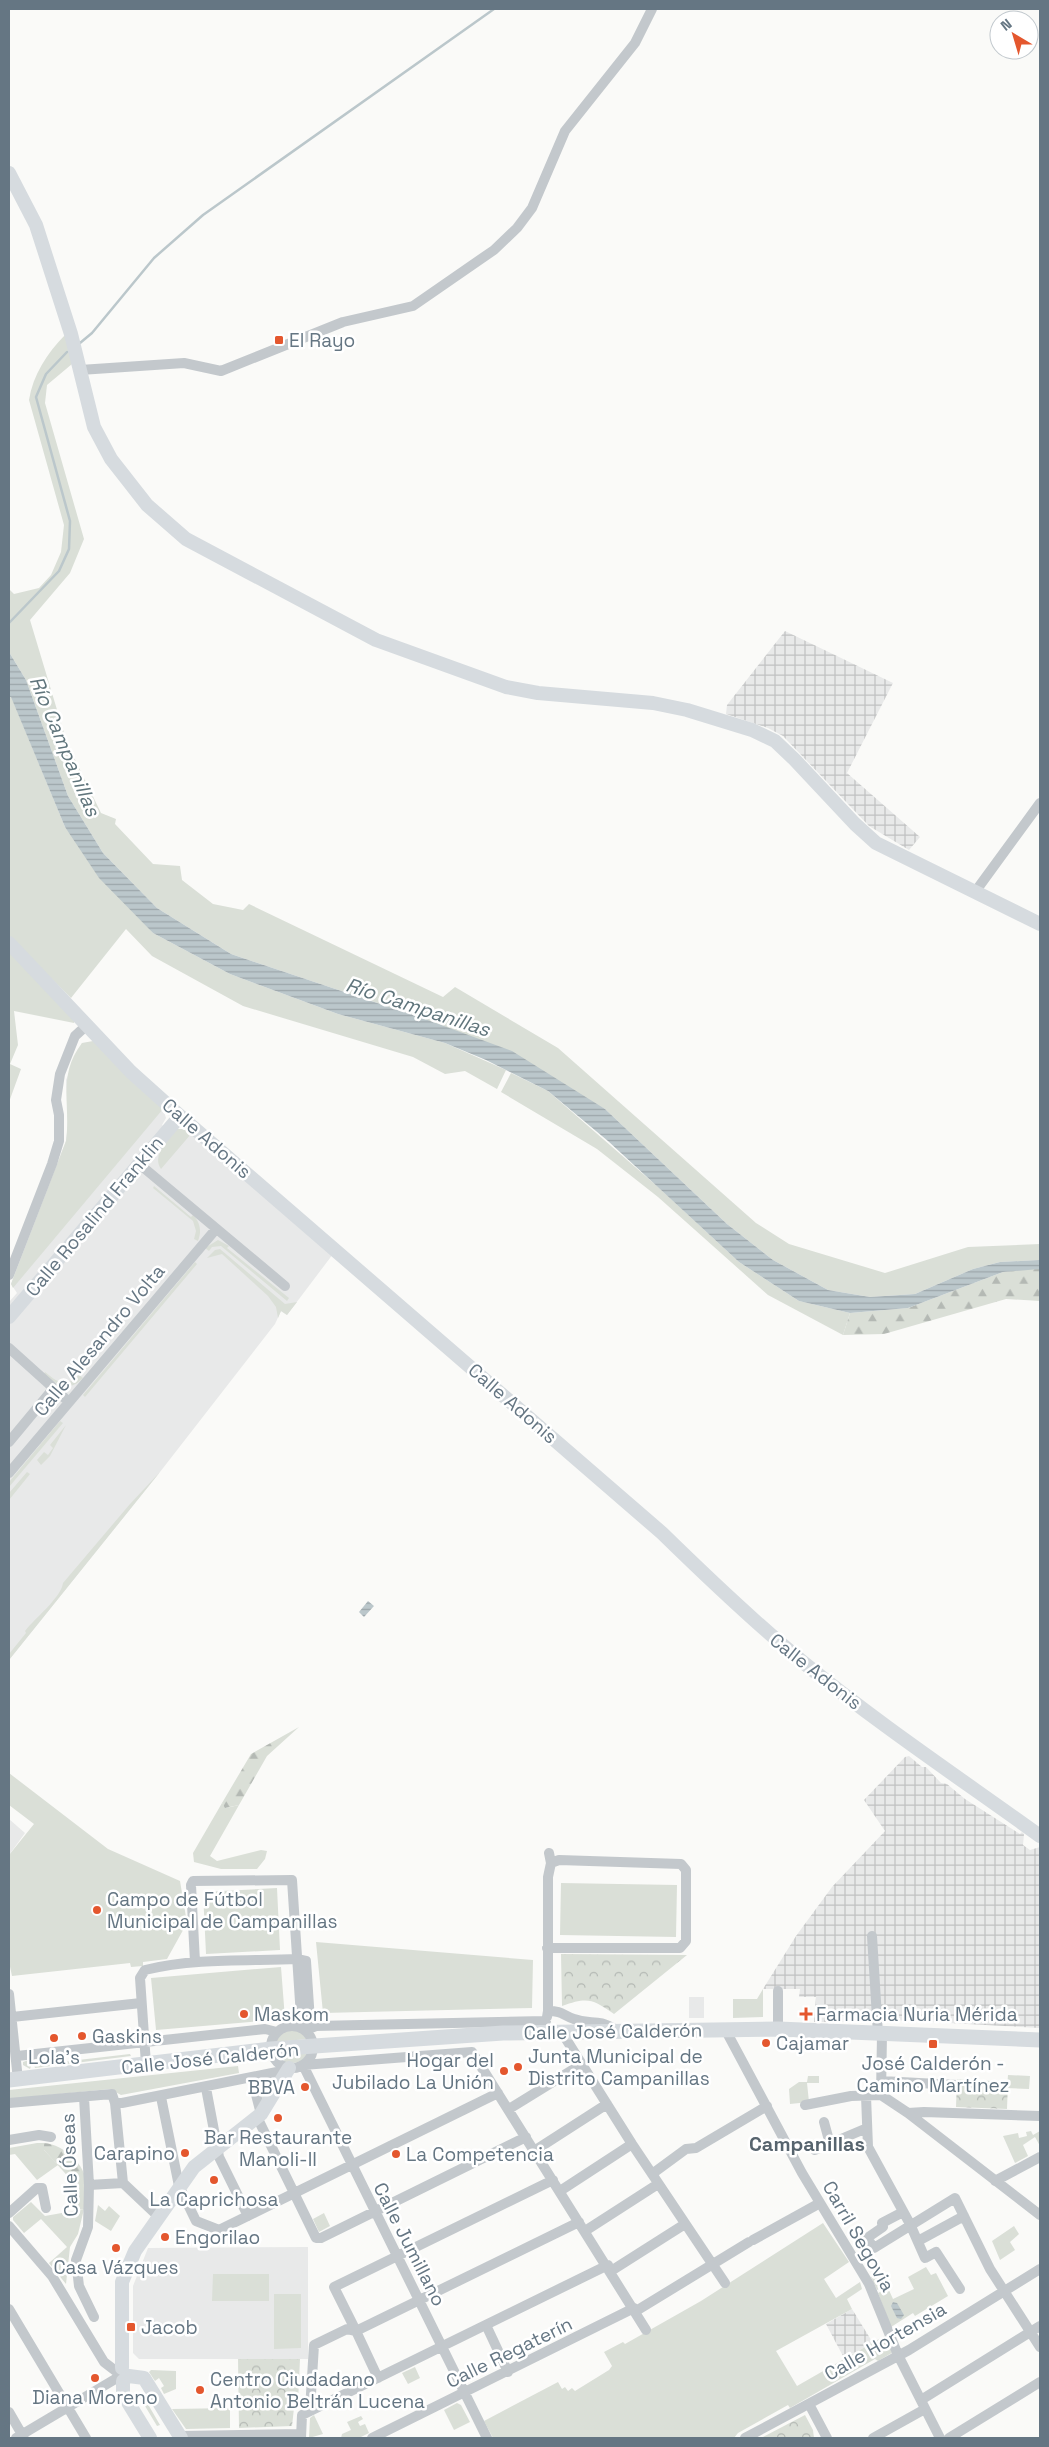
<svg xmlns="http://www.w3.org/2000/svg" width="1049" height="2447" font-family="'Space Grotesk',sans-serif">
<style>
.built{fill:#e8e9e9}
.industrial{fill:url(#industrial-grid)}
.green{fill:#dadfd7}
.forest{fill:url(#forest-firs)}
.park{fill:url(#park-crowns)}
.water{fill:url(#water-rules)}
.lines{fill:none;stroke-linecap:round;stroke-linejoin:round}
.stream{stroke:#bbc7cb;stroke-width:2.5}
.street{stroke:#c3c8cc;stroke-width:10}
.secondary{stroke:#d6dbdf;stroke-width:14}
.primary{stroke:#d6dbdf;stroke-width:15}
.poi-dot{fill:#e4572e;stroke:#fff;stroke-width:2}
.labels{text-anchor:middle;stroke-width:5;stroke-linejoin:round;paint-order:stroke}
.poi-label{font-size:19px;fill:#657683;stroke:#fff;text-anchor:start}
.street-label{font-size:19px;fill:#657683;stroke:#fff}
.water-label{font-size:20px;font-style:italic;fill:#60757c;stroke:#fff}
.neighbourhood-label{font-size:20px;font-weight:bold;fill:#57646e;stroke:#fff}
</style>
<defs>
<pattern id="industrial-grid" width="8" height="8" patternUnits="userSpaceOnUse" patternTransform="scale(1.25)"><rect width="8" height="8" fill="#e8e9e9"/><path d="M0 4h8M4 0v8" fill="none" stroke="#c0c1c2"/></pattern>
<pattern id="forest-firs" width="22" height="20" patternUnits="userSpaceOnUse" patternTransform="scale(1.25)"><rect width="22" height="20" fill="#dadfd7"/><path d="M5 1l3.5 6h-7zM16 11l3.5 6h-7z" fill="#b4b9b4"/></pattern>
<pattern id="park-crowns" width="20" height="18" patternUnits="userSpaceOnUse" patternTransform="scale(1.25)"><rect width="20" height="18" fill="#dadfd7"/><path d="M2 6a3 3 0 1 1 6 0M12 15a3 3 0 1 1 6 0" fill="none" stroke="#b4b9b4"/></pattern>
<pattern id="water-rules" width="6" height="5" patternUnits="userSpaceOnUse" patternTransform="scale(1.25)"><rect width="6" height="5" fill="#bbc7cb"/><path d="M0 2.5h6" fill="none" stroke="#9ca6aa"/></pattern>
</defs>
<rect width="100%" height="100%" fill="#fafaf8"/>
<path class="built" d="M82 1043 163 1109 166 1118 162 1125 171 1133 184 1129 333 1254 287 1315 281 1311 275 1324 160 1472 9 1660V1302L17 1293 11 1284 66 1141 68 1124 66 1080Z
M9 1819 25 1833 9 1855Z
M689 1997H704V2018H689Z
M308 2247V2359H139L133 2353V2286L148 2248Z"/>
<path class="industrial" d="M785 631 893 683 847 773 920 837 909 850 869 826 783 736 768 728 726 714 727 705Z
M909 1756 922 1767H926L941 1783 947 1784 965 1799 1020 1834 1022 1832 1024 1834 1023 1845 1030 1850 1040 1847V2028L856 2018V2022H814L816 1997H799L800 1989H763L796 1936 832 1887 885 1831 864 1800 905 1757Z
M852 2309 873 2343 844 2358 826 2324Z"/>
<path class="green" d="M65 335 72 364 47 385 45 403 84 539 70 573 30 620 67 743 101 813 116 819 115 824 153 864 180 866 182 880 213 904 243 910 249 904 443 997 455 987 558 1048 756 1223 789 1244 885 1273 968 1247 1040 1244V1260L1000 1262 973 1269 915 1294 870 1297 828 1290 773 1260 727 1224 605 1109 422 1018 231 954 157 908 103 853 68 796 26 680 9 652V589L14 594 39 588 51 575 61 552 64 525 29 400C33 375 47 353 65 335Z
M11 696 65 827 153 933 230 974 338 1014 445 1043 506 1070 497 1089 465 1071 445 1074 413 1057 243 1006 152 956 126 929 71 998 9 937V697Z
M9 949 75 1019 74 1023 14 1011 18 1045 10 1064 21 1069 9 1102Z
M93 1041 163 1109 13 1288 11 1284 66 1141C71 1104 57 1076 82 1043Z
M511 1073 548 1091 658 1187 739 1262 799 1301 850 1313 843 1335 768 1295 658 1197 597 1149 501 1092Z
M177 1129H184L191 1134 161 1169C151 1154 169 1141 177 1129Z
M154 1186 191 1217 193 1215C200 1222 202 1231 198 1241L194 1239 196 1231 193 1221 153 1188Z
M218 1240 229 1246 227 1248 289 1298 287 1301 221 1246 212 1247 209 1251 205 1248Z
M220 1249 285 1304 297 1302 287 1315 281 1311 278 1318 276 1307 268 1296 222 1254 207 1258 215 1250Z
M195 1262 197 1264 85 1397 83 1395Z
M45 1372C58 1383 66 1388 79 1375L83 1378C69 1393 56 1385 44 1374Z
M60 1421 63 1423 9 1487V1482Z
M66 1425 50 1456 41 1465 37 1460 44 1452 48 1455 53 1448 50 1445Z
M27 1472 30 1474 9 1500V1493Z
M160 1472 9 1660V1654L26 1633 25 1631C34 1619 61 1598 63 1583L130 1504Z
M9 1773 108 1849 180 1881 187 1923 167 1959 143 1962V1966L131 1967 130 1963 12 1976 9 1962V1855L34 1824 9 1805Z
M222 1803 226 1808 239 1805 210 1856 217 1861 261 1850 267 1851 265 1859 257 1869H221L194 1862 193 1853Z
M561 1883 677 1885 676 1937 560 1935Z
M277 1888 280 1950 206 1954 203 1892Z
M316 1942 533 1960 532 2008 323 2013Z
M281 1967 285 2019 156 2030 151 1978Z
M763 1989V2017L733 2018V1999H757Z
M289 2029 300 2031 307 2039 276 2042 282 2032Z
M306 2051 307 2056C300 2063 295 2064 285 2062L280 2054Z
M130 2054 131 2056 35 2068 34 2065 31 2066 30 2069 23 2065V2062L34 2058 35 2065Z
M238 2066 239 2073 121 2095 110 2089 9 2099V2090Z
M1008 2075 1030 2076 1029 2089 1007 2088Z
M808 2076H819V2083H807L809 2102 790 2104 789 2089 799 2082H807Z
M269 2079 275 2084 263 2102 258 2081Z
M1031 2131 1033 2135 1040 2131V2146L1035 2137 1023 2145 1028 2156 1015 2163 1003 2136 1018 2133 1019 2138 1027 2136 1026 2132Z
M37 2143H44V2150L58 2165 37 2180 15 2154 9 2155V2148Z
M31 2202 45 2216 84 2209 78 2234 70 2247 66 2284 49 2263 67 2247 41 2219 24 2233 13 2220V2217Z
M98 2205 105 2211 109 2206 120 2216 111 2231 95 2221Z
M324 2213 330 2226 319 2232 313 2219Z
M823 2223 849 2262 824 2279 836 2298 860 2282 862 2289 847 2299 852 2309 776 2351 797 2386 886 2335 892 2353 890 2354 878 2361 875 2359 790 2408 788 2405 738 2433 734 2438H493L484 2421 558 2382 562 2389 565 2387 568 2391 572 2388 575 2391 609 2370 612 2366 604 2352 623 2342 625 2344 701 2301Z
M1014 2226 1019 2234 1010 2242 1015 2250 1000 2260 992 2241Z
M926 2267 931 2275 936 2273 948 2296 915 2316 913 2313 891 2327 878 2293 888 2288 893 2299 914 2289 908 2277Z
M213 2274H269V2301H212Z
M876 2274 883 2287 877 2290 871 2277Z
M274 2294H301V2348L274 2349Z
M415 2367 420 2378 408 2384 402 2373Z
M151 2370 176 2371V2389L164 2394 161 2388 164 2386 159 2378 155 2381 149 2372Z
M142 2394 160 2425 157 2426 139 2396Z
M457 2403 461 2405 470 2422 454 2430 444 2410Z
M230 2408V2428L186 2429 172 2409Z
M314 2415 323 2434 309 2438 310 2418Z
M361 2416 363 2419 358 2422 360 2426 365 2424 369 2433 359 2438H341L342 2434 351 2430 347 2422Z"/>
<path class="forest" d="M1036 1268 1040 1269V1301L1006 1299 884 1334 843 1335 850 1313 908 1308 1003 1272Z
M299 1727 267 1756 239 1805 225 1808 222 1803 251 1754Z
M44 2143C65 2145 85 2164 87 2185 87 2193 85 2202 84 2209L76 2210 73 2182 44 2150Z"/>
<path class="park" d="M561 1954 687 1955 614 2014C592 1999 588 1997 562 2006Z
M957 2079 1008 2082 1007 2109 956 2107Z
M238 2359H300L298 2402 294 2408 292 2426 239 2428Z
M805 2415 813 2430 814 2438H761Z"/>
<path class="water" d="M9 652 26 680 68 796 103 853 157 908 231 954 422 1018 512 1051 605 1109 727 1224 773 1260 828 1290 870 1297 915 1294 973 1269 1000 1262 1040 1260V1269L1003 1272 908 1308 850 1313 799 1301 739 1262 608 1141 548 1091 486 1060 445 1043 338 1014 230 974 153 933 99 878 65 827 11 697H9Z
M368 1601 374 1606 364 1617 359 1612Z
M893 2302 897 2303 904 2315 901 2319 897 2318 891 2306Z"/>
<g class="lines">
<path class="stream" d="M80 343 92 333 154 258 203 215 494 9
M9 623 59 571 69 549 70 521 36 397 46 374 67 352"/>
<path class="street" d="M80 370 184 363 221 371 343 322 413 306 494 250 517 228 532 208 565 131 635 43 652 9
M975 892 1040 803
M138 1163 285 1286
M9 1275 52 1164 59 1141V1115L56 1100 60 1074 75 1036 87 1025
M9 1348 69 1402
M9 1442 53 1389
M9 1473 216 1229
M872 1936 878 2034
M547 1948H680L686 1941V1870L681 1864 559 1860 551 1863
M195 1962 191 1885 193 1881 292 1880 301 2017 299 2027
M778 1991V2029
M9 1994 18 2080
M548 2011V1877L551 1863 549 1853
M12 2017 141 2003
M547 2017 548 2011C563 2011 562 2015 574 2019 592 2026 596 2017 616 2030
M271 2047a21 21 0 1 1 42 0a21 21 0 1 1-42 0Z
M725 2029 802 2173 869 2284 898 2355 940 2438
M306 2030 316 2026 546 2021
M561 2031 632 2144 725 2283
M17 2056 265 2029 277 2032
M146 2064 140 1978 145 1970C194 1958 247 1961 297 1959L306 1961 310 2021 306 2030
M303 2065 472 2052 646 2330
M303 2065 487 2438
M252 2079 261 2114
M881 2081 957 2085
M206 2088 219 2157 248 2216
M881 2095 908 2113 1040 2215
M866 2096 868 2147 910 2224 925 2258 936 2252 960 2289
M84 2097 89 2185 88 2227 76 2260 79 2286 94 2317
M161 2097 179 2186 196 2221 219 2230 498 2093
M9 2103 112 2094 115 2103H122L277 2072 286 2074
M115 2103 123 2183 159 2217
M805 2105 851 2096 881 2095 882 2034
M509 2109 582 2064
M908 2113 924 2112 1040 2116
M257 2117 316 2238H321L526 2137
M824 2122 830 2144
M9 2140 39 2135 51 2137
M815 2150 867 2128
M534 2151 607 2104
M652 2174 686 2149 696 2148 767 2106
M995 2181 1040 2157
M89 2185 123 2183
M560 2191 632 2144
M903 2212 882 2223 883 2227 867 2238 874 2248 955 2198 990 2269 1040 2347
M9 2213 37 2188H42L46 2208
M9 2226 52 2276 104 2362 117 2372
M585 2231 658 2184
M753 2240 820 2203
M918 2241 964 2216
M611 2271 685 2224
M9 2309 86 2438
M636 2311 749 2242
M486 2325 508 2372
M356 2331 334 2287 553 2180
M378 2378 356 2331 579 2222
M921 2400 1040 2326
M809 2404 827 2438
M310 2410 314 2345 347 2329 356 2331
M9 2412 24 2438
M180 2436 301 2434
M16 2438 117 2378
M301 2438 302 2415 608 2265
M372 2438 634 2308
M745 2438 909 2350 1040 2269
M873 2438 925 2409
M949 2438 1040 2382"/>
<path class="secondary" d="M9 173 36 225 71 334 94 427 111 459 147 505 186 539 376 640 506 687 538 693 653 703 687 710 752 730 775 741 794 759 855 824 876 843 1040 924
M9 943 131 1072 180 1116 662 1533C708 1578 754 1622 804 1663 880 1725 961 1779 1040 1836
M9 1317 180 1116
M122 2368V2282L135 2251 194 2167 261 2114 289 2068
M129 2376 144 2378 181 2438
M123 2381V2394L150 2438"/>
<path class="primary" d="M9 2080 271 2049 503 2033 778 2029 1040 2040"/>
</g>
<g class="poi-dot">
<rect x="274" y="335" width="10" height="10" rx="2.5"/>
<circle cx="97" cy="1910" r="5"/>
<circle cx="244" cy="2014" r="5"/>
<path d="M803.5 2006.5h5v5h5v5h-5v5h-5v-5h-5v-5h5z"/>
<circle cx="82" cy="2036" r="5"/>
<circle cx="54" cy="2038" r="5"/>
<circle cx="766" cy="2043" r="5"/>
<rect x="928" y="2039" width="10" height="10" rx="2.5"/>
<circle cx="518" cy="2067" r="5"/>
<circle cx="504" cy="2071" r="5"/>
<circle cx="305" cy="2087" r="5"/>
<circle cx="278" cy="2118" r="5"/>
<circle cx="185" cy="2153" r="5"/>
<circle cx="396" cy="2154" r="5"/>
<circle cx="214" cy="2180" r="5"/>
<circle cx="165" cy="2237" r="5"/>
<circle cx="116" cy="2248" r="5"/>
<rect x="126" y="2322" width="10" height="10" rx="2.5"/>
<circle cx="95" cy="2378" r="5"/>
<circle cx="200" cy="2390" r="5"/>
</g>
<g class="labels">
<g class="poi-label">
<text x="289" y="347">El Rayo</text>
<text x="107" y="1906">Campo de Fútbol<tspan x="107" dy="22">Municipal de Campanillas</tspan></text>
<text x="254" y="2021">Maskom</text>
<text x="816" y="2021">Farmacia Nuria Mérida</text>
<text x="92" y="2043">Gaskins</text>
<text x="776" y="2050">Cajamar</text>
<text x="528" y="2063">Junta Municipal de<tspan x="528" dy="22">Distrito Campanillas</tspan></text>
<text x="54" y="2064" text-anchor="middle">Lola's</text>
<text x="494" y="2067" text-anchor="end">Hogar del<tspan x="494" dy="22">Jubilado La Unión</tspan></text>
<text x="933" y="2070" text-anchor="middle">José Calderón -<tspan x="933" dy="22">Camino Martínez</tspan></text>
<text x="295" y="2094" text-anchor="end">BBVA</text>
<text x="278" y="2144" text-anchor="middle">Bar Restaurante<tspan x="278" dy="22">Manoli-II</tspan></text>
<text x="175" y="2160" text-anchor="end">Carapino</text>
<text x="406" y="2161">La Competencia</text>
<text x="214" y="2206" text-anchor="middle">La Caprichosa</text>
<text x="175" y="2244">Engorilao</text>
<text x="116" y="2274" text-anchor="middle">Casa Vázques</text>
<text x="141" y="2334">Jacob</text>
<text x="210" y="2386">Centro Ciudadano<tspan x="210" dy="22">Antonio Beltrán Lucena</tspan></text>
<text x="95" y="2404" text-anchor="middle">Diana Moreno</text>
</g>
<g class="street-label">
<text transform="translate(207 1138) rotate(41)" y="7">Calle Adonis</text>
<text transform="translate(94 1216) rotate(-50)" y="7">Calle Rosalind Franklin</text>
<text transform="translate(99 1340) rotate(-50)" y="7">Calle Alesandro Volta</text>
<text transform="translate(513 1403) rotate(41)" y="7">Calle Adonis</text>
<text transform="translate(816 1671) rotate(38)" y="7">Calle Adonis</text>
<text transform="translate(613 2031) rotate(-1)" y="7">Calle José Calderón</text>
<text transform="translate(210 2058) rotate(-6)" y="7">Calle José Calderón</text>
<text transform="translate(69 2165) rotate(-92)" y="7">Calle Óseas</text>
<text transform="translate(859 2236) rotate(60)" y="7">Carril Segovia</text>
<text transform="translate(410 2244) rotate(63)" y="7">Calle Jumillano</text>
<text transform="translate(885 2341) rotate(-30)" y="7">Calle Hortensia</text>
<text transform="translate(509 2352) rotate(-26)" y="7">Calle Regaterín</text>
</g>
<g class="water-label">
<text transform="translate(65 746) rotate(67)" y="7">Río Campanillas</text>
<text transform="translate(418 1007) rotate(18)" y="7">Río Campanillas</text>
</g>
<g class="neighbourhood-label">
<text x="807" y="2151">Campanillas</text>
</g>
</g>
<rect width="1049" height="2447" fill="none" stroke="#657683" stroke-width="20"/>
<g transform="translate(1014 35) rotate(322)"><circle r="24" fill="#ffffff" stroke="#c1c8cd"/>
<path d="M0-4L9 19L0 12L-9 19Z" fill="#e4572e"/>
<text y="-8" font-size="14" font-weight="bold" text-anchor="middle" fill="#657683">N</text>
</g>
</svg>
